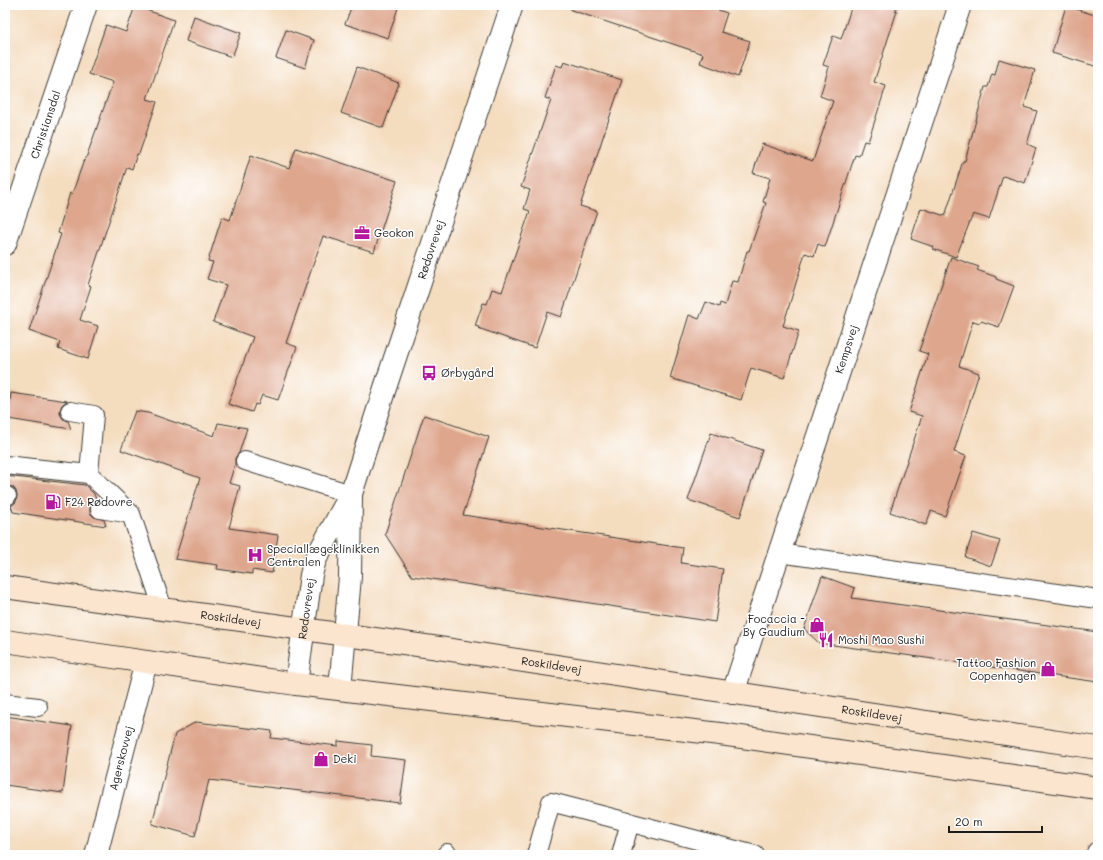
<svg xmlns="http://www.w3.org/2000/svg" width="1103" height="860" font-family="Mali,sans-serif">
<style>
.building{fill:#dea68d}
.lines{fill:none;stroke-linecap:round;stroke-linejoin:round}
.service-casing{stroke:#3c3934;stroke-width:20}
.minor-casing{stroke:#3c3934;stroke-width:24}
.tertiary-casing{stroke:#3c3934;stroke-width:24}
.secondary-casing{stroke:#3c3934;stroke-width:24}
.service{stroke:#fff;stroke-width:18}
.minor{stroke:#fff;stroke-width:22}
.tertiary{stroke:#fff;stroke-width:22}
.secondary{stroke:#fce5cf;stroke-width:22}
.labels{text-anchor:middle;stroke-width:3;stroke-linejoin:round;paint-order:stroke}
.street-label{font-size:11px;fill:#1c1c1c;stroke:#fff}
.poi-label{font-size:11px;fill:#1c1c1c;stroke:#fff;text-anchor:start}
</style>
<rect width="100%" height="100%" fill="#fff"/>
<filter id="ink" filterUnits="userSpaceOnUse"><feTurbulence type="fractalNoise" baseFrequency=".025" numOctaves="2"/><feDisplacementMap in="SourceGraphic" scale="8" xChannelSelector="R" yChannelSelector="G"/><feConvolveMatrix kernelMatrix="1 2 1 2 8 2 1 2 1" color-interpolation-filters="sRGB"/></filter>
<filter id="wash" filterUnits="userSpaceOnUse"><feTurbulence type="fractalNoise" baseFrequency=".012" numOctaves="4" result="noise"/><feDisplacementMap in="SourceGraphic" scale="16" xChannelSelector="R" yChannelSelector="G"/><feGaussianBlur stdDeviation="0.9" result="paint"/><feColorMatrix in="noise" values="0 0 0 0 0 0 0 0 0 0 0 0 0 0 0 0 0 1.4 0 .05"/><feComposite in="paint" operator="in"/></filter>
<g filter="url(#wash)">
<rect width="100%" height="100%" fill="#f4dcbe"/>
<g id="blocks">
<path class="building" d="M352 5H399L388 38 345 24Z
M572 5H703L727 13 721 32 750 41 738 77 700 63 703 54 571 10Z
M852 5H897L895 11H897L874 82 886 86 868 142 864 141 859 156 855 155 825 247 818 244 814 256 805 253 783 326 799 331 784 378 751 368 741 400 670 378 689 315 699 319 706 302 719 307 720 303 725 305 732 281 738 282 747 251H749L766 203 763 202 770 178 753 173 762 144 813 161 833 101 820 96 829 67 823 65 833 36 841 39Z
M135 6 174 20 147 99 157 102 139 154H137L132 169 127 167 88 285 91 286 80 320 98 326 88 359 58 349 60 342 29 331 61 234 58 233 70 193 72 194 84 160 85 161 113 82 89 74 106 25 126 32Z
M1066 6 1098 16V67L1052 53Z
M194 16 241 33 232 57 186 41Z
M286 30 314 40 305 68 276 58Z
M999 59 1035 70 1024 107 1037 111 1027 144 1036 148 1025 183 1003 176 989 219 973 214 956 257 933 249 934 247 911 239 921 208 945 216 963 161H965L985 87H988L992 74 995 75Z
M564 61 622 80 580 206 597 211 561 317 547 312 535 348 478 328 479 327 475 326 483 303 487 304 492 289 502 292 530 211 524 209 530 190 521 187 551 100 545 98 556 65 562 67Z
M357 67 399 83 383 128 341 113Z
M296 148 397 181 374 252 323 236 286 343 297 347 278 400 262 395 258 405 255 404 252 412 228 404 253 337 213 322 226 285 207 279 213 262 208 261 222 217 230 220 251 155 289 168Z
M951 257 979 267 977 270 996 277V279L1014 286 999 327 981 321 980 323 973 321 959 366 979 373 954 452 966 456 945 516 931 511 926 525 890 512 922 416 909 412 928 354 919 351Z
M11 393 67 401 62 405 60 410V414L63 419 68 421 71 429 8 419Z
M135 411 148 413 214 436 218 423 247 428 239 453 235 458V464L229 483 240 486 229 528 278 535 272 573 252 570V574L217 569 218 565 175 559 200 478 121 450Z
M424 415 489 437 463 515 683 548 681 563 723 569 715 622 412 576 385 534Z
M711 433 762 450 740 517 688 500Z
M5 476 85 485 94 494 96 499 92 502 90 507V513L94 517 104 520 106 526 13 512 11 506 16 502 17 496 16 491 13 487 5 486Z
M973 533 1000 541 991 566 965 557Z
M822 576 855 588 852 598 1098 632V682L819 643 804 629Z
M5 716 72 726 63 793 5 785Z
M196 722 272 731 271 738 338 746V741L372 745 371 756 406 760 400 803 209 780 195 836 152 824 175 734Z"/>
</g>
</g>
<g filter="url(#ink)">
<use href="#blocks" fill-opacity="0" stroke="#3c3934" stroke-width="1"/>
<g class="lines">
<defs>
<path id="service" d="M245 461 351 494
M5 465 89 474 94 415 70 411
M89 474 131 514
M5 496H7
M100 509 131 514 163 609
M779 553 1098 599
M5 703 38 707
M446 855 447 853
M536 855 551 802 755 855
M621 855 630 822"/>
<g id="minor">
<path id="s1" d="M5 244 86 5"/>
<path id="s2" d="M733 693 960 5"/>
<path id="s3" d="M96 855 146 662"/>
<path d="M1098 855V853"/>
</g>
<g id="tertiary">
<path id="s4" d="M296 684 311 575 315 560 351 494 385 388 512 5"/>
<path d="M340 689 350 577 351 497"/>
</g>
<g id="secondary">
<path id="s5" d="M5 587 432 647 1098 748"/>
<path d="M5 641 296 684 720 734 1098 788"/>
</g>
</defs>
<use href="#service" class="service-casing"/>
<use href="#minor" class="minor-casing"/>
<use href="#tertiary" class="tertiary-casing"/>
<use href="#secondary" class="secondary-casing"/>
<use href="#service" class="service"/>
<use href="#minor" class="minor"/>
<use href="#tertiary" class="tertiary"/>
<use href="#secondary" class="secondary"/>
</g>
</g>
<defs>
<symbol id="office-bare" viewBox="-9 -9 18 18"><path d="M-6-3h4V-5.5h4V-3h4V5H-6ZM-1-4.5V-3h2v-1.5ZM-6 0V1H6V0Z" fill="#b5179e" stroke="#fff" stroke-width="2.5" paint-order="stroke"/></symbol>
<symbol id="bus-bare" viewBox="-9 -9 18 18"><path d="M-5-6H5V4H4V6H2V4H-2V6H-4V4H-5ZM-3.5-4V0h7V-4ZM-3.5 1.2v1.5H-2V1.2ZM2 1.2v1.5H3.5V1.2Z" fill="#b5179e" stroke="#fff" stroke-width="2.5" paint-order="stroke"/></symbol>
<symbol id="fuel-bare" viewBox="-9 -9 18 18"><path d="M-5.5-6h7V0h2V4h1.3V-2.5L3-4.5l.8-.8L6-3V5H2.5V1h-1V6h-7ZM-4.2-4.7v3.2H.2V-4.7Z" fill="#b5179e" stroke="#fff" stroke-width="2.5" paint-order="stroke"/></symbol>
<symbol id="hospital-bare" viewBox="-9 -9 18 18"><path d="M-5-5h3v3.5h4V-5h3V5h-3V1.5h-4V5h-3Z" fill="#b5179e" stroke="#fff" stroke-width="2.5" paint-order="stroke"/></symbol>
<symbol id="shop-bare" viewBox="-9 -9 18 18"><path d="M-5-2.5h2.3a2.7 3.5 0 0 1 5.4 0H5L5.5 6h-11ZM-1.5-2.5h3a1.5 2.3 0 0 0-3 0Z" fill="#b5179e" stroke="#fff" stroke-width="2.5" paint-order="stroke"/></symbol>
<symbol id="restaurant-bare" viewBox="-9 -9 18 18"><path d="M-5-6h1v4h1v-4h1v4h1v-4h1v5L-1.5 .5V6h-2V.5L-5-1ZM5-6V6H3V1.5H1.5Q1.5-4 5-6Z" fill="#b5179e" stroke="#fff" stroke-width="2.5" paint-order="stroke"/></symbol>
</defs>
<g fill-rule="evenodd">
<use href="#office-bare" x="351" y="222" width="22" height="22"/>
<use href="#bus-bare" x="418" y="362" width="22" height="22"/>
<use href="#fuel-bare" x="42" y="491" width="22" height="22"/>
<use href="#hospital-bare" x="244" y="544" width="22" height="22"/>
<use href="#shop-bare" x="806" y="614" width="22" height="22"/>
<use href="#restaurant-bare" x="815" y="629" width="22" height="22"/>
<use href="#shop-bare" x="1037" y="658" width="22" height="22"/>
<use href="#shop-bare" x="310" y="748" width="22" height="22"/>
</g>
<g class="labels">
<g class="street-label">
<text dy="4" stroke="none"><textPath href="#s1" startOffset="126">Christiansdal</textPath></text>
<text dy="4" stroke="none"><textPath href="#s4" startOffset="458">Rødovrevej</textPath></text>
<text dy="4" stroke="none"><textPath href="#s2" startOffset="362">Kempsvej</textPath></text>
<text dy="4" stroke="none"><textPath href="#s4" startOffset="76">Rødovrevej</textPath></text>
<text dy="4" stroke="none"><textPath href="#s5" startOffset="228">Roskildevej</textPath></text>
<text dy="4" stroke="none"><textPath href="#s5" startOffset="552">Roskildevej</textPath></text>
<text dy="4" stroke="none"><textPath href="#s5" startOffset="876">Roskildevej</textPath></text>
<text dy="4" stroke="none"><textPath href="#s3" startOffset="100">Agerskovvej</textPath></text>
</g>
<g class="poi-label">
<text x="374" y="237">Geokon</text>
<text x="441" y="377">Ørbygård</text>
<text x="65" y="506">F24 Rødovre</text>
<text x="267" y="553">Speciallægeklinikken<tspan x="267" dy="13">Centralen</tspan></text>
<text x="805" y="623" text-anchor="end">Focaccia -<tspan x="805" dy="13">By Gaudium</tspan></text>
<text x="838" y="644">Moshi Mao Sushi</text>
<text x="1036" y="667" text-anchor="end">Tattoo Fashion<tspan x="1036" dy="13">Copenhagen</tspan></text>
<text x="333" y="763">Deki</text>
</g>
</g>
<rect width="1103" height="860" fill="none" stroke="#fff" stroke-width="20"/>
<path d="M949 826v6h93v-6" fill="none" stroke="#1c1c1c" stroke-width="2"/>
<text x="955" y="826" font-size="12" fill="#1c1c1c" stroke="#ffffff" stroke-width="3" paint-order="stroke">20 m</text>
</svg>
